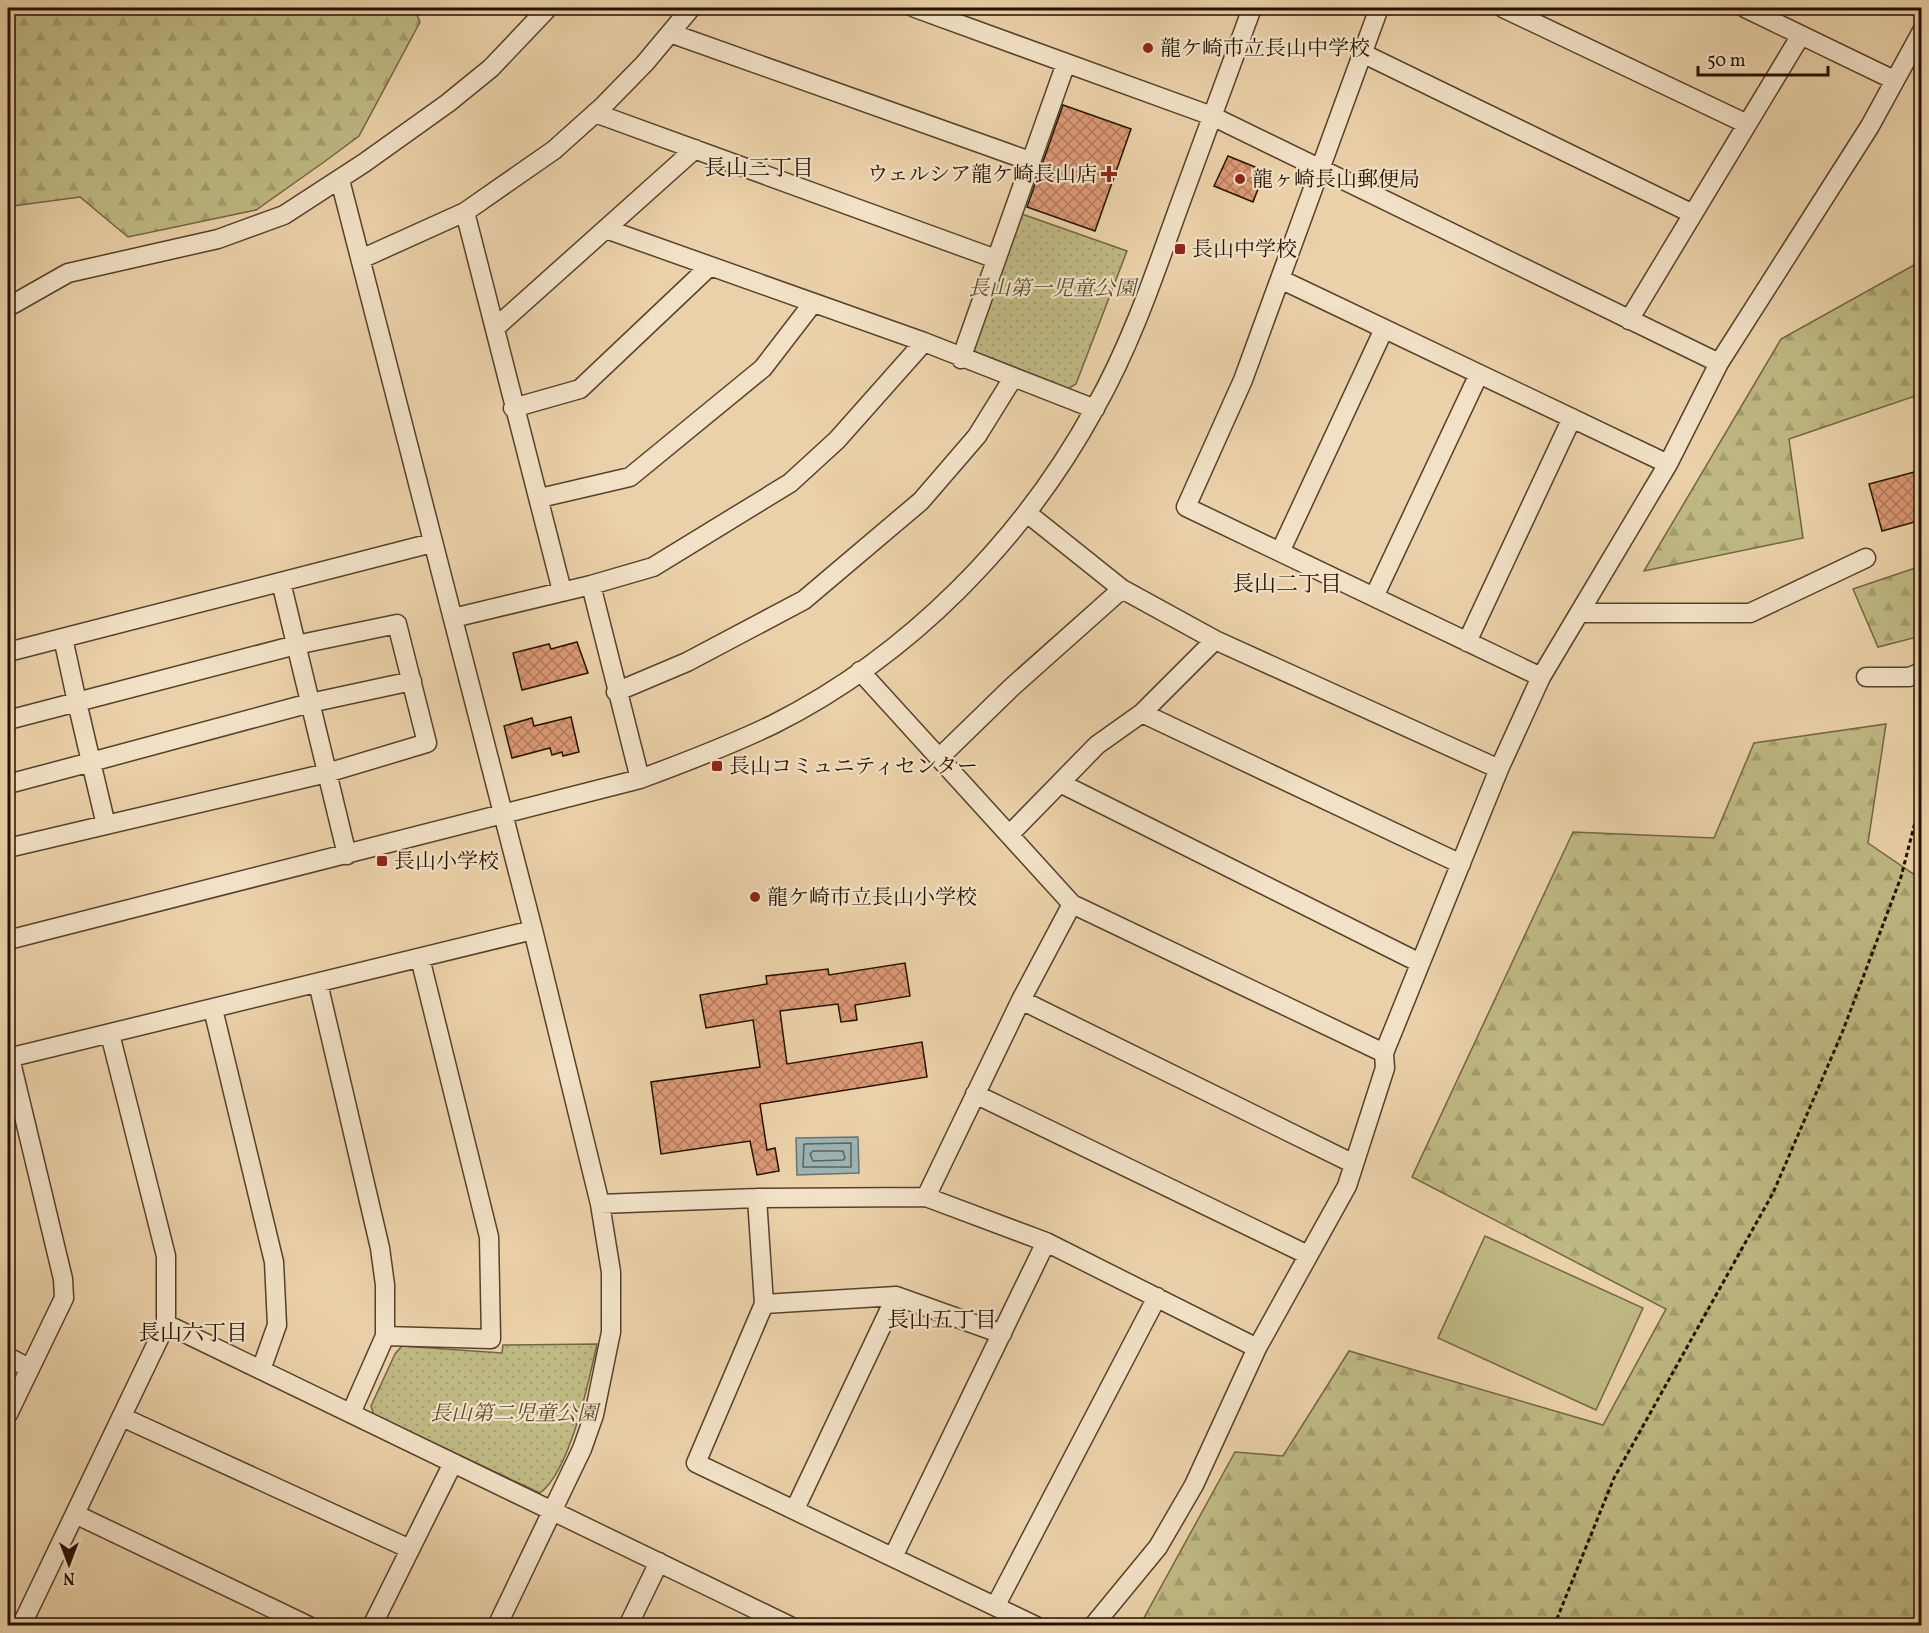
<svg xmlns="http://www.w3.org/2000/svg" width="1929" height="1633" font-family="Vollkorn,'Noto Serif JP',serif">
<style>
.green{fill:#bfb983;stroke:#726542;stroke-width:1.5}
.forest{fill:url(#forest-firs);stroke:#726542;stroke-width:1.5}
.park{fill:url(#park-dots);stroke:#726542;stroke-width:1.5}
.water{fill:#9cb4b3;stroke:#6c736b;stroke-width:1.5}
.lines{fill:none;stroke-linecap:round;stroke-linejoin:round}
.shore{stroke:#60625a;stroke-width:1.5}
.building{fill:url(#building-cross-hatch);stroke:#241100;stroke-width:1.5}
.minor-casing{stroke:#56412a;stroke-width:21}
.path{stroke:#241100;stroke-width:3;stroke-dasharray:4.5 3;stroke-linecap:butt}
.minor{stroke:#f2e1c7;stroke-width:18}
.poi-dot{fill:#8f2418;stroke:#f2e1c7;stroke-width:2}
.labels{text-anchor:middle;stroke-width:4.5;stroke-linejoin:round;paint-order:stroke}
.poi-label{font-size:21px;fill:#241100;stroke:#f2e1c7;text-anchor:start}
.park-label{font-size:21px;font-style:italic;fill:#5a4c2e;stroke:#f2e1c7}
.neighbourhood-label{font-size:22px;fill:#241100;stroke:#f2e1c7}
</style>
<defs>
<pattern id="forest-firs" width="22" height="20" patternUnits="userSpaceOnUse" patternTransform="scale(1.5)"><rect width="22" height="20" fill="#bfb983"/><path d="M5 1l3.5 6h-7zM16 11l3.5 6h-7z" fill="#a49e6f"/></pattern>
<pattern id="park-dots" width="8" height="8" patternUnits="userSpaceOnUse" patternTransform="scale(1.5)"><rect width="8" height="8" fill="#bfb983"/><path d="M2 2h.1M6 6h.1" fill="none" stroke="#a49e6f" stroke-width="1.8" stroke-linecap="round"/></pattern>
<pattern id="building-cross-hatch" width="8" height="8" patternUnits="userSpaceOnUse" patternTransform="scale(1.5)"><rect width="8" height="8" fill="#dc9975"/><path d="M0 0l8 8M0 8l8-8" fill="none" stroke="#b27b5e"/></pattern>
</defs>
<rect width="100%" height="100%" fill="#ebd1a9"/>
<filter id="stains"><feTurbulence type="fractalNoise" baseFrequency=".00333" numOctaves="4"/><feColorMatrix values="0 0 0 0 .2 0 0 0 0 .09 0 0 0 0 .02 0 0 0 .5 -.17"/></filter>
<radialGradient id="worn" r=".72"><stop offset=".6" stop-color="#630" stop-opacity="0"/><stop offset="1" stop-color="#630" stop-opacity=".3"/></radialGradient>
<path class="green" d="M1485 1236 1643 1308 1596 1410 1438 1338Z"/>
<path class="forest" d="M8 8H414L420 22 359 136 324 162 256 210 128 237 80 197 13 206 8 204Z
M1921 237V394L1789 439 1803 538 1644 571 1781 339 1916 264Z
M1921 566V636L1878 647 1853 589Z
M1886 724 1868 843 1922 880 1921 1625H1140L1235 1452 1283 1456 1349 1351 1603 1425 1666 1309 1412 1177 1573 832 1714 838 1754 743Z"/>
<path class="park" d="M1019 213 1127 251 1076 384 1066 390 967 356Z
M597 1344C589 1381 570 1471 540 1493L374 1415 371 1406 395 1354 402 1346 502 1353 503 1345Z"/>
<path class="water" d="M858 1137 859 1173 797 1175 796 1138Z"/>
<g class="lines">
<path class="shore" d="M851 1143V1167H803L804 1144Z
M813 1151H843L845 1158 843 1160 813 1161 810 1154Z"/>
</g>
<path class="building" d="M1063 105 1131 129 1095 231 1027 207Z
M1228 156 1265 171 1253 202 1214 186Z
M1922 470V520L1882 531 1869 484Z
M577 642 588 673 522 690 513 653 549 644 551 649Z
M571 717 579 752 563 756 562 752 552 755 550 748 512 758 504 726 532 718 534 726Z
M905 963 910 996 855 1005 857 1020 841 1022 838 1004 780 1011 787 1064 922 1042 927 1077 760 1104 767 1150 775 1148 779 1171 757 1175 750 1141 661 1154 651 1082 760 1067 753 1020 706 1028 700 995 767 984 766 976 828 969 829 975Z"/>
<g class="lines">
<defs>
<path id="minor" d="M915 8 1212 116 1719 363
M1379 8 1243 380 1186 507 1541 677
M1503 8 1747 124
M1745 8 1894 80
M670 33 1030 161
M1362 53 1693 214
M595 113 996 259
M340 180 533 930 600 1204 611 1272V1332L594 1415 582 1449 497 1626
M465 212 562 591
M606 229 924 342 1095 409
M361 259 465 212 554 150 602 107 645 63 691 8
M1280 279 1668 464
M8 307 68 273 218 239 284 215 364 163 448 103 491 68 548 8
M1629 320 1801 35
M495 328 695 149
M961 359 1066 63
M513 408 580 389 710 266
M540 498 630 477 763 368 813 303
M1027 513 1122 589 1215 640 1499 769
M1280 552 1384 329
M281 582 347 855
M591 585 640 779
M1374 597 1479 374
M1581 613H1750L1866 558
M453 618 591 585 653 567 790 483 837 440 924 342
M1467 642 1572 418
M8 652 432 543
M860 671 1072 904 1021 1000 926 1197
M1866 677H1909L1922 672
M616 692 687 662 804 600 921 501 977 436 1013 378
M1142 713 1461 864
M8 720 77 702 91 762 310 703 412 681
M940 757 1012 687 1122 589
M1060 783 1420 963
M8 784 91 762 106 825
M1011 833 1097 745 1142 713 1215 640
M8 848 327 773 427 743 397 624 296 645 77 702 63 638
M1072 904 1384 1053
M8 940 640 779C686 762 731 745 774 724 909 656 1023 540 1095 408 1130 346 1153 279 1177 212 1202 144 1227 76 1252 8
M318 983 380 1248 385 1285V1336L351 1413
M1021 1000 1354 1164
M213 1009 274 1262 277 1325 261 1370
M8 1058 533 930
M975 1094 1308 1255
M757 1198 764 1304 696 1463 1036 1626
M600 1204 757 1198 926 1197 1046 1242 1257 1348
M764 1304 896 1296 1002 1334
M166 1324 790 1626
M385 1336 491 1339 489 1237 420 958
M8 1357 29 1368
M8 1414 64 1298 63 1279 10 1058
M122 1417 410 1549
M795 1509 896 1296
M75 1514 309 1626
M893 1557 1046 1242
M996 1605 1157 1297
M24 1620 166 1324V1256L110 1034
M372 1626 453 1463
M628 1626 659 1562
M1093 1626 1158 1547 1194 1485 1257 1348 1347 1186 1385 1068 1384 1053 1499 769 1541 677 1668 464 1719 363 1870 126 1922 31"/>
</defs>
<use href="#minor" class="minor-casing"/>
<path class="path" d="M1915 693 1922 711
M1554 1626 1614 1478 1773 1193 1842 1033 1901 877 1922 795"/>
<use href="#minor" class="minor"/>
</g>
<g class="poi-dot">
<circle cx="1148" cy="48" r="6"/>
<path d="M1106 165h6v6h6v6h-6v6h-6v-6h-6v-6h6z"/>
<circle cx="1240" cy="179" r="6"/>
<rect x="1174" y="243" width="12" height="12" rx="3"/>
<rect x="711" y="760" width="12" height="12" rx="3"/>
<rect x="376" y="855" width="12" height="12" rx="3"/>
<circle cx="755" cy="897" r="6"/>
</g>
<g class="labels">
<g class="poi-label">
<text x="1160" y="55">龍ケ崎市立長山中学校</text>
<text x="1097" y="181" text-anchor="end">ウェルシア龍ケ崎長山店</text>
<text x="1252" y="186">龍ヶ崎長山郵便局</text>
<text x="1192" y="256">長山中学校</text>
<text x="729" y="773">長山コミュニティセンター</text>
<text x="394" y="868">長山小学校</text>
<text x="767" y="904">龍ケ崎市立長山小学校</text>
</g>
<g class="park-label">
<text x="1052" y="295">長山第一児童公園</text>
<text x="514" y="1420">長山第二児童公園</text>
</g>
<g class="neighbourhood-label">
<text x="759" y="175">長山三丁目</text>
<text x="1287" y="591">長山二丁目</text>
<text x="942" y="1327">長山五丁目</text>
<text x="193" y="1340">長山六丁目</text>
</g>
</g>
<rect width="1929" height="1633" fill="none" stroke="#ebd1a9" stroke-width="30"/>
<rect x="9" y="9" width="1911" height="1615" fill="none" stroke="#241100" stroke-width="3"/>
<rect x="15" y="15" width="1899" height="1603" fill="none" stroke="#241100" stroke-width="1.5"/>
<g transform="translate(69 1564) rotate(180)" stroke="#f2e1c7" stroke-width="4.5" paint-order="stroke">
<path d="M0-4.5L10 22L0 15L-10 22Z" fill="#241100"/>
<text y="-9" font-size="16" font-weight="bold" text-anchor="middle" fill="#241100">N</text>
</g>
<path d="M1698 66v9h130v-9" fill="none" stroke="#241100" stroke-width="3"/>
<text x="1707" y="66" font-size="18" fill="#241100" stroke="#f2e1c7" stroke-width="4.5" paint-order="stroke">50 m</text>
<rect width="100%" height="100%" filter="url(#stains)"/>
<rect width="100%" height="100%" fill="url(#worn)"/>
</svg>
